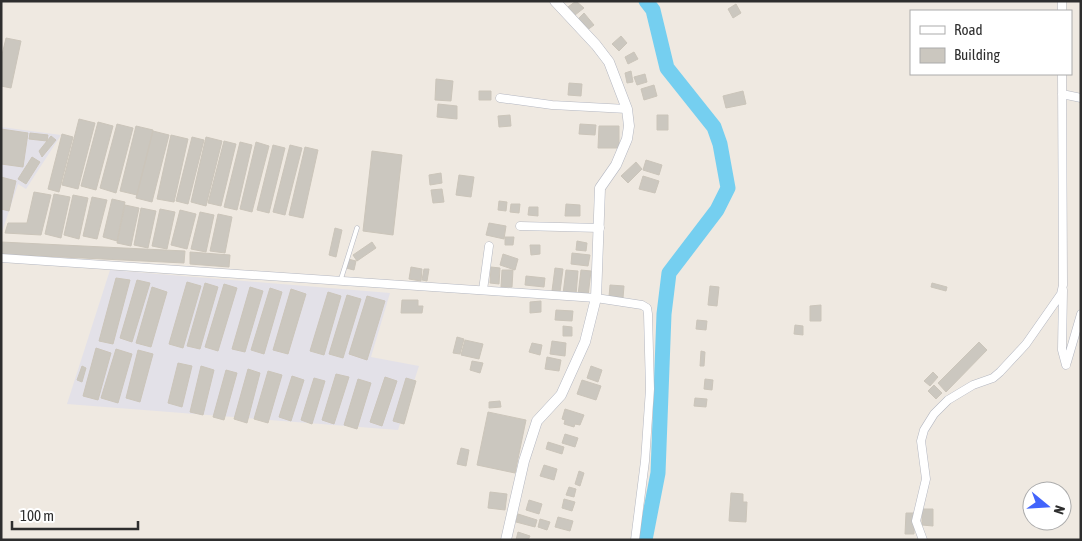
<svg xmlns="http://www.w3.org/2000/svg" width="1082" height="541" font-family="'Asap Condensed',sans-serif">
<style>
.industrial{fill:#e3e1e8}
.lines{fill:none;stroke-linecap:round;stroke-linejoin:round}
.river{stroke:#75cff0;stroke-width:15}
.building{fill:#cbc7bf;stroke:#cbc5ba}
.service-casing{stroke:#b4b7c1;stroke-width:5}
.minor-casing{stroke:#b4b7c1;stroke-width:9}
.tertiary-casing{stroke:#b4b7c1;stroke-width:11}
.service{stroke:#fff;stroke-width:4}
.minor{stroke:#fff;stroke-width:8}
.tertiary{stroke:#fff;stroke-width:10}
</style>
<rect width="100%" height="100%" fill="#efe9e1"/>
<path class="industrial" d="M1 127 61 135 26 189 18 184 1 235Z
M110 270 390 293 371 357 419 366 398 430 67 404Z"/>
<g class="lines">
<path class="river" d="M645 540 658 473 664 314 669 273 717 210 728 188 720 144 714 127 667 68 653 10 646 1"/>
</g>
<path class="building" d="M576 1 584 8 575 15 568 7Z
M736 4 741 13 733 18 728 9Z
M584 13 594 25 586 31 577 20Z
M621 36 627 43 619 51 612 44Z
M6 38 21 41 11 88 1 86V59Z
M634 52 638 59 628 64 625 57Z
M631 71 633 82 627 83 625 73Z
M645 74 647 82 637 85 634 77Z
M436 79 453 81 451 101 435 100Z
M569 83 582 84 581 96 568 95Z
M654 85 657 96 644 100 641 89Z
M479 91H491V100H479Z
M743 91 746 104 726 108 723 96Z
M438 104 457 106V119L437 117Z
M510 115 511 126 499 127 498 116Z
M657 115H668V130H657Z
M79 119 95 123 78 189 62 185Z
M98 122 113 126 96 190 81 186Z
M117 124 133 128 116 193 100 188Z
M580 124 596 125 595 135 579 134Z
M136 126 153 130 137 195 120 191Z
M599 126H619V148H598Z
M1 129 28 133 23 167 1 164Z
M153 131 169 135 152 202 136 198Z
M30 133 48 135 47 141 29 139Z
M62 134 73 137 59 192 48 189Z
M171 135 188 139 174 202 157 199Z
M51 136 56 140 42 157 39 151Z
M192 137 204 140 188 204 176 201Z
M206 137 222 141 206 206 191 202Z
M224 141 236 144 221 206 208 203Z
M240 142 252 145 237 210 224 207Z
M256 142 269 146 252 212 240 209Z
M273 145 285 148 269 213 257 210Z
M290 145 302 148 285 215 273 212Z
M305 147 318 150 303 218 289 215Z
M372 151 402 155 393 235 363 231Z
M32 157 40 162 26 184 18 179Z
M646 160 662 165 659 175 643 170Z
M636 162 642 169 628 183 621 176Z
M441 173 442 183 430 185 429 175Z
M459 175 474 177 471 197 456 195Z
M643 176 659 181 655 193 639 189Z
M1 177 16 181 9 211 1 209Z
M442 189 444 202 433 203 431 190Z
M34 192 51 195 41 235 5 233 8 223H27Z
M54 194 70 197 61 238 45 234Z
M73 195 88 198 79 239 64 235Z
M92 197 107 200 97 239 83 236Z
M112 199 125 202 117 241 103 237Z
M499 201 507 202 506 211 498 210Z
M511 204H520L519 213 510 212Z
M566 204 580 205V216H565Z
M125 205 139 208 131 246 117 243Z
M529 207H538V216L528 215Z
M141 208 156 211 148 248 134 245Z
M160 209 175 212 167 249 152 246Z
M180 210 196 214 187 249 171 245Z
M200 212 214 215 206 252 191 249Z
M218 214 232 217 225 253 210 251Z
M489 223 506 226 504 239 486 235Z
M335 228 342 230 336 257 329 255Z
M505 237H514L513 245H505Z
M577 241 587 243 586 251 576 250Z
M1 242 185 251 184 263 1 254Z
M372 242 376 248 357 261 353 255Z
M530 245H540V254L531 255Z
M190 252 230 255 229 267 190 264Z
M572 253 590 255 588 266 571 264Z
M503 254 518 259 515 270 500 265Z
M348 259 356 261 354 270 346 268Z
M411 267 422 269 421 281 409 279Z
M491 267 500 268 499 284 490 283Z
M555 268 563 269 560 292 552 291Z
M424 269H429L427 281 422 280Z
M502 270H513L512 287H501Z
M566 270 578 271 576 295 563 294Z
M581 270 591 271 588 296 578 295Z
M526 276 545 278 544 287 525 285Z
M116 278 130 280 113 344 99 341Z
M137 280 150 283 132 342 120 338Z
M187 282 201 286 183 348 169 344Z
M205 283 218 287 200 349 187 346Z
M932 283 947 287 946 291 931 287Z
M224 284 237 288 218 351 205 347Z
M610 285 624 286 623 298 609 297Z
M710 286 719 287 717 306 708 305Z
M152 287 167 292 151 347 136 343Z
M250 287 263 291 245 352 232 349Z
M270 288 282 292 264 354 251 350Z
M291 289 306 294 288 354 273 350Z
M328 292 341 296 324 355 310 351Z
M347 295 361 299 343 358 329 354Z
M367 296 385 301 367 360 349 354Z
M402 300H418V306H423L422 313H401Z
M541 301V312L530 313V302Z
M821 305V321H810V306Z
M556 310 573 311 572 321 555 320Z
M697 320 707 321 706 330 696 329Z
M795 325 803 326V335L794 334Z
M563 326 572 327V336H563Z
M457 337 464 339 460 354 453 353Z
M465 340 483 344 479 359 461 355Z
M552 341 566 343 565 356 550 354Z
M979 342 987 350 946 392 938 383Z
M532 343 542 345 540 355 529 352Z
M96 348 111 353 98 400 83 396Z
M116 349 132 354 118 403 101 398Z
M138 350 153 354 140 402 126 398Z
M701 351 705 352 704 366H700Z
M547 357 561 360 559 371 545 369Z
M472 361 483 363 480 373 470 370Z
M178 363 192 366 182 407 168 403Z
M82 366 86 368 82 382 77 380Z
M201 366 214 370 203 415 190 412Z
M591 366 602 370 598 382 587 378Z
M248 369 260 373 247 423 234 419Z
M226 370 237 373 224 420 213 417Z
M268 371 282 375 268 423 254 419Z
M933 372 938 377 930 386 924 381Z
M336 374 349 377 334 424 322 420Z
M292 376 304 380 291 421 279 417Z
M385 377 397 381 382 426 370 422Z
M314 378 325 381 312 424 301 420Z
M406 378 416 381 404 424 393 421Z
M358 379 371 383 357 429 344 425Z
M705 379 713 380 712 390 704 389Z
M582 380 601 386 596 400 577 394Z
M934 385 942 393 936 399 928 391Z
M695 398 707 399 706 407 694 406Z
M500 401 501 407 489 408V402Z
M565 409 584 415 580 425 575 424 574 427 564 424 565 420 562 419Z
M488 412 526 420 515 473 477 465Z
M565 434 578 438 575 447 562 443Z
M548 442 564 447 562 454 546 449Z
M461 448 469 450 466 466 457 464Z
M544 465 557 469 554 480 540 476Z
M579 471 584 473 580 486 575 484Z
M569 487 576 489 574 497 566 495Z
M490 492 507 494 505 510 488 508Z
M731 493 743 494V502H747L746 522 729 521Z
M564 499 575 502 572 511 562 508Z
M529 500 542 504 539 514 526 510Z
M922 509H933V526L922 525Z
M906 513H915L914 534H905Z
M518 514 537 520 535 527 516 522Z
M558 517 573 521 570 531 555 527Z
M540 519 550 522 547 530 538 527Z
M518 532 530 536 528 540H516Z"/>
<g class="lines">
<defs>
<path id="service" d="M340 282 357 228"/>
<path id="minor" d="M1062 1V11
M1062 94 1081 98
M500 98 552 105 627 109
M520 226 600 228
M1 258 596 298 642 305 647 308 648 314 650 389 645 461 635 540
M483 290 489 246
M1063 290 1062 350 1066 365
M1067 362 1081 314
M923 540 916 521 926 479 921 441 924 430 934 414 948 400 973 385 993 378 1000 372 1026 344 1061 294 1063 285 1062 74"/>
<path id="tertiary" d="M506 540 524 461 537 421 561 395 585 342 596 298 600 188 616 165 627 139 629 126 627 109 609 62 596 45 555 1"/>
</defs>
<use href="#service" class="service-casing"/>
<use href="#minor" class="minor-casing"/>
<use href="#tertiary" class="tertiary-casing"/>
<use href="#service" class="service"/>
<use href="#minor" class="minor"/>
<use href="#tertiary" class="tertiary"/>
</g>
<rect width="1082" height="541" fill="none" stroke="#2e2e2e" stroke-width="5"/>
<rect x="910" y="10" width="162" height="65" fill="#ffffff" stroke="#ababab"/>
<rect x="920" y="26" width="25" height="8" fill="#ffffff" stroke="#ababab"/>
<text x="954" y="35" font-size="15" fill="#2e2e2e">Road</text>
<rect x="920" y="48" width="25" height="15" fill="#cbc7bf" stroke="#ababab"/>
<text x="954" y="60" font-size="15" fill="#2e2e2e">Building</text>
<g transform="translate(1047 506) rotate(108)"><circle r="24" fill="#ffffff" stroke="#ababab"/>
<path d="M0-4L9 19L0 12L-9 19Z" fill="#4264fb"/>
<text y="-8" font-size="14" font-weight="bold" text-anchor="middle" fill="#2e2e2e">N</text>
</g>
<path d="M12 521v8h126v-8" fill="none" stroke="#2e2e2e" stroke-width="2.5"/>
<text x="20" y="521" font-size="15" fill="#2e2e2e" stroke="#ffffff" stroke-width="4" paint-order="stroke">100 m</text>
</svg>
